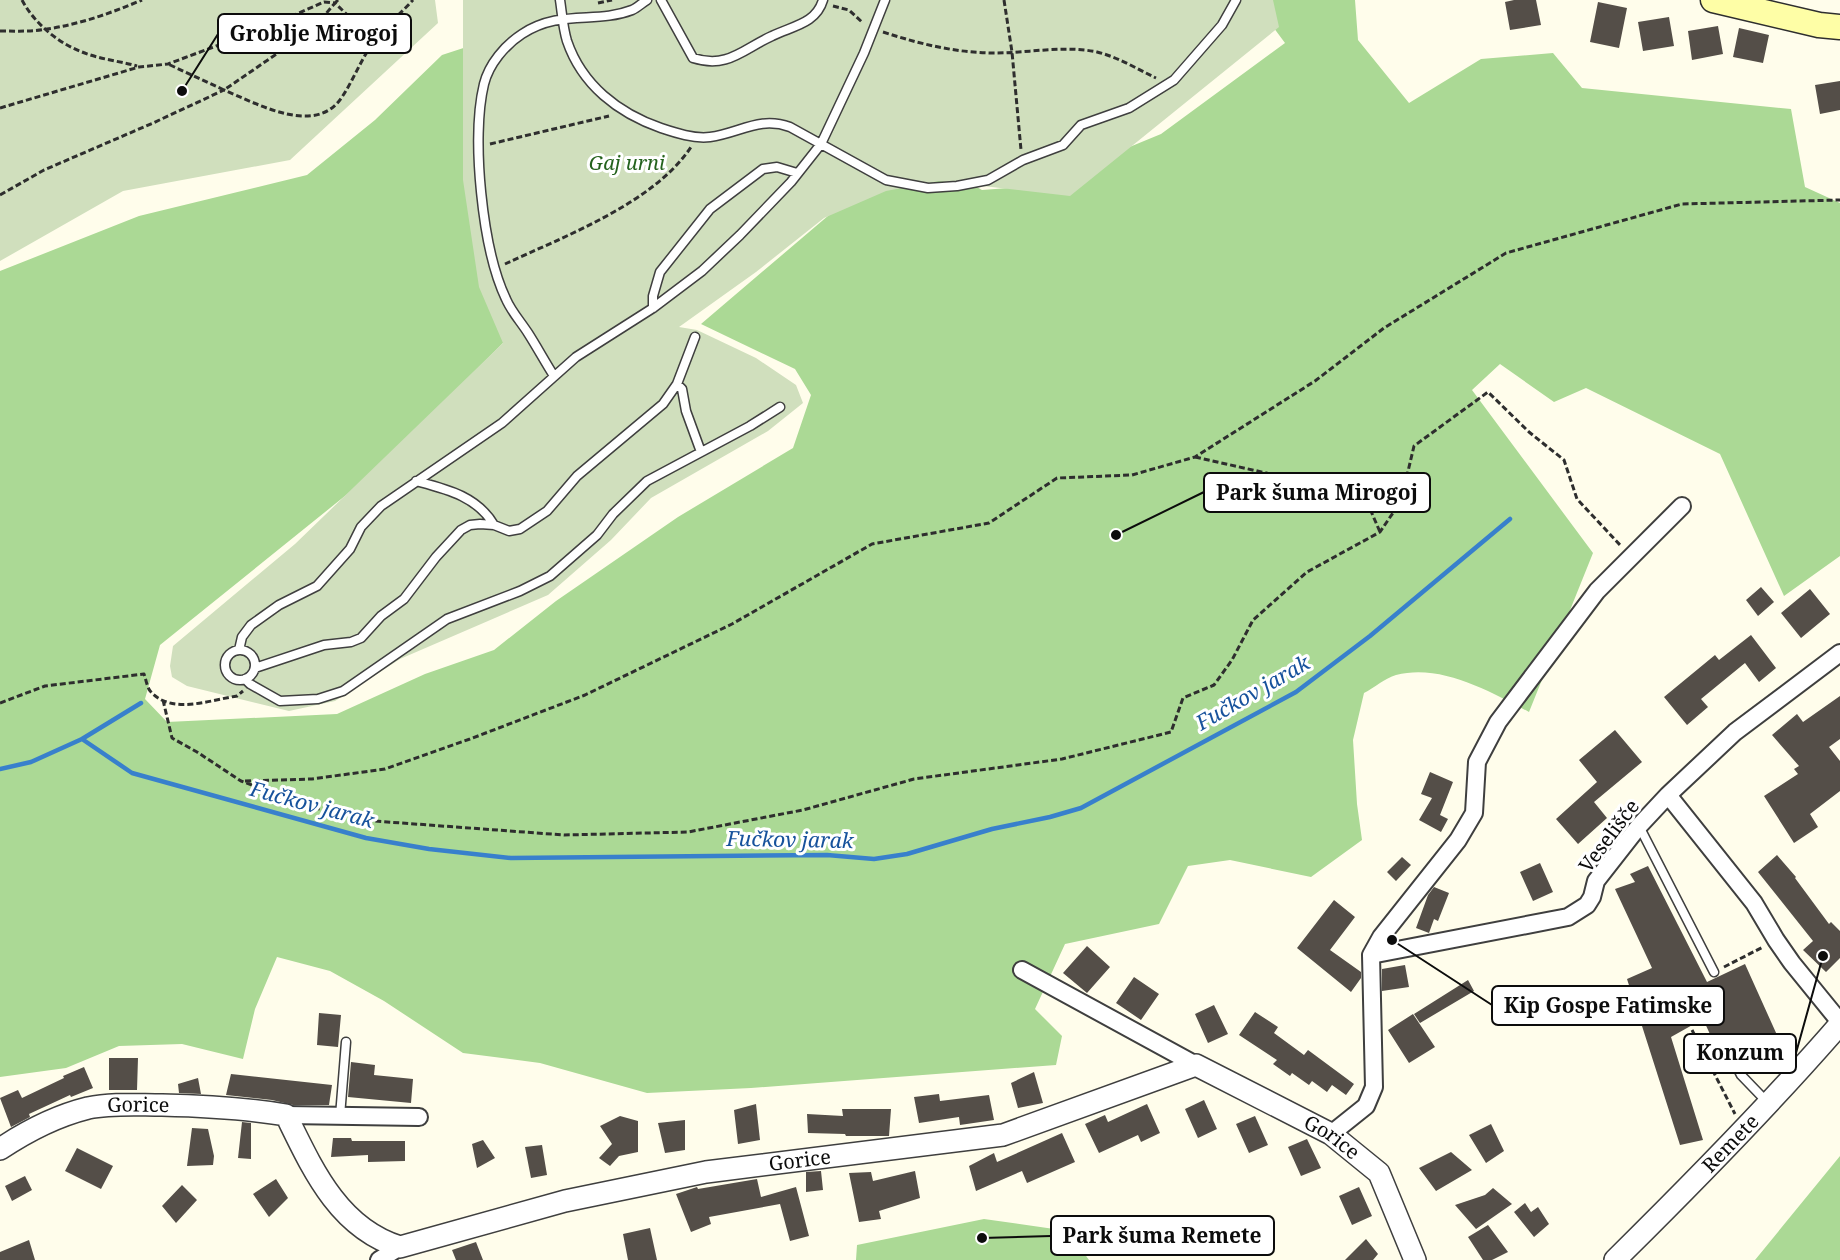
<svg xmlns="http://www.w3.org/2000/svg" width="1840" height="1260" font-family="'Noto Serif',serif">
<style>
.forest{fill:#abd995}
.cemetery{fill:#d0dfbd}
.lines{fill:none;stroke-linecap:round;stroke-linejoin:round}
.stream{stroke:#3880cc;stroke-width:4.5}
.building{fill:#544e48}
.service-casing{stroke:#3f3f3f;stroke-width:11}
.minor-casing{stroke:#3f3f3f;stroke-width:20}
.tertiary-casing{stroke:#3f3f3f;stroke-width:24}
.secondary-casing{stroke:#2e2e2e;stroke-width:27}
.path{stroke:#2e2e2e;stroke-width:3;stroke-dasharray:6 3;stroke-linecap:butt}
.service{stroke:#fff;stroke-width:8}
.minor{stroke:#fff;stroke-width:16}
.tertiary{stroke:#fff;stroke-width:21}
.secondary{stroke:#fefea6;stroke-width:24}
.labels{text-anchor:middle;stroke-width:6;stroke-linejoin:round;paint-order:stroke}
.park-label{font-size:20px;font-style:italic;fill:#24621d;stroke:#fff}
.street-label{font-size:20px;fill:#0c0c0c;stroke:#fff}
.water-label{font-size:21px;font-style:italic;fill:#17529c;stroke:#fff}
.leader{fill:none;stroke:#0c0c0c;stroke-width:2}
.callout-dot{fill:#0c0c0c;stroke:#fff;stroke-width:2}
.callout{fill:#fff;stroke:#0c0c0c;stroke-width:2}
.callout-label{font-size:21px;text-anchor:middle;font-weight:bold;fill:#0c0c0c}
</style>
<rect width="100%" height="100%" fill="#fffdeb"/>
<path class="forest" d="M1253 0H1355L1358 40 1409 103 1481 59 1553 53 1582 88 1791 109 1805 187 1840 203V556L1784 596 1720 454 1586 388 1554 402 1500 364 1472 390 1593 553 1529 712C1491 692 1441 663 1396 675 1385 678 1374 688 1364 693L1353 740 1357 804 1362 840 1311 877 1230 860 1188 866 1159 924 1065 944 1035 1009 1062 1036 1056 1065 751 1088 647 1093 540 1063 463 1053 384 1001 330 971 277 957 255 1009 243 1059 182 1044 119 1046 66 1068 0 1077V271L139 216 307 175 375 120 442 55 494 38 503 343 371 475 160 645 145 699 167 722 337 714 425 674 494 650 556 601 678 517 793 448 811 395 795 369 701 324 849 198 945 169 982 190 1035 186 1161 134 1285 43Z
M1840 1156V1260H1755Z
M984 1219 1068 1231 1089 1260H856L857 1245Z"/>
<path class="cemetery" d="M0 0H435L438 23 290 160 123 191 0 261Z
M463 0H1273L1279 27 1070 196 939 181 886 191 824 218 756 272 679 327 697 330 756 358 796 385 803 403 768 431 651 498 611 540 548 595 400 659 335 701 289 711 187 686 172 677 170 666 173 646 295 544 503 343 479 287 463 180Z"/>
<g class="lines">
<path class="stream" d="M82 739 141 703
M0 769 31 762 82 739 132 773 366 838 429 849 511 858 827 855 874 859 907 854 992 829 1050 817 1081 808 1296 692 1370 636 1510 519"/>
</g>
<path class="building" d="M1514 0H1536L1541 25 1510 30 1505 2Z
M1598 2 1627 8 1619 48 1590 42Z
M1669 17 1674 46 1643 51 1638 22Z
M1718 26 1723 54 1692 60 1688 31Z
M1739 28 1769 35 1763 63 1733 57Z
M1840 81V110L1820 114 1815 85Z
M1761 587 1774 602 1758 616 1746 600Z
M1810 589 1830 614 1801 638 1781 613Z
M1751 635 1776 668 1759 682 1745 663 1701 699 1708 707 1687 725 1664 697 1715 655 1719 660Z
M1840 696V739L1829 747 1840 761V791L1810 814 1818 827 1794 843 1764 796 1798 774 1794 769 1799 766 1772 735 1797 714 1803 722Z
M1615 730 1642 762 1594 802 1607 818 1578 844 1556 819 1597 782 1579 760Z
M1430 772 1453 782 1440 815 1448 819 1441 832 1419 820 1432 798 1421 794Z
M1777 855 1796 877 1795 878 1829 924 1831 922 1840 931V958L1826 972 1803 950 1813 941 1758 872Z
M1402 857 1411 865 1396 881 1387 872Z
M1540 863 1553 892 1533 901 1520 872Z
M1648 866 1707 982 1745 964 1777 1035 1720 1056 1703 1019 1671 1037 1703 1140 1680 1145 1627 979 1652 968 1615 889 1635 882 1630 874Z
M1434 887 1449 893 1438 921 1434 919 1429 933 1416 928 1428 895Z
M1334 900 1355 917 1330 950 1361 972V978L1351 992 1297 948Z
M1087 946 1110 967 1087 993 1063 973Z
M1405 965 1409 987 1382 991V969Z
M1134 977 1159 994 1141 1020 1116 1003Z
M1468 980 1474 991 1420 1023 1414 1014Z
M1214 1005 1228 1034 1208 1043 1195 1014Z
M1255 1012 1278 1027 1274 1033 1304 1055 1308 1050 1354 1084 1346 1095 1332 1085 1327 1092 1312 1081 1309 1085 1292 1073 1290 1076 1273 1064 1277 1060 1239 1035Z
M319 1013 341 1015 338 1047 317 1045Z
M1413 1014 1435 1047 1409 1063 1388 1030Z
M109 1058H138L137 1090H109Z
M351 1062 375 1065 374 1075 413 1079 411 1103 348 1097Z
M84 1067 93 1088 71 1097 70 1095 29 1114 30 1117 11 1127 0 1098 18 1090 22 1098 64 1078 63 1076Z
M1034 1072 1043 1103 1018 1108 1011 1083Z
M231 1074 332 1085 329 1105H293L272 1100 226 1095Z
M198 1078 201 1094 179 1093 178 1084Z
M939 1094 940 1101 989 1095 994 1120 960 1125 959 1117 919 1123 914 1097Z
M1204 1100 1217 1129 1198 1138 1185 1109Z
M756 1104 760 1140 738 1144 734 1110Z
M1147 1104 1160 1133 1141 1142 1138 1135 1099 1153 1085 1124 1105 1115 1108 1122Z
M842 1109H891L889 1136H846L845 1134 808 1133 807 1114 843 1116Z
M620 1116 638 1121V1152L619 1156 610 1166 599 1158 612 1144 600 1126Z
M1255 1116 1268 1145 1249 1153 1236 1124Z
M685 1120V1150L665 1153 658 1123Z
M242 1122 251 1123V1159L238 1158Z
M1491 1124 1504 1151 1486 1163 1469 1135Z
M192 1128 208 1129 214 1156 213 1165 187 1166Z
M1062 1133 1075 1162 1027 1183 1022 1171 976 1191 969 1166 994 1153 997 1162Z
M333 1138H351L352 1141H405V1161L368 1162V1155L331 1157Z
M1307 1139 1321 1168 1301 1176 1288 1147Z
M483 1140 495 1158 477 1168 472 1144Z
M542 1145 547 1175 531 1178 525 1147Z
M77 1148 113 1166 101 1189 65 1171Z
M1451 1152 1472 1170 1436 1191 1419 1168Z
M821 1171 823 1190 806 1192V1172Z
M915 1171 920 1198 879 1211 881 1219 859 1222 849 1173 871 1172 873 1181Z
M25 1176 32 1190 12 1201 5 1186Z
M276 1179 288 1198 269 1217 253 1194Z
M757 1179 761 1197 796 1187 809 1236 790 1241 780 1204 709 1217 711 1224 691 1232 676 1194 697 1187 698 1189Z
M182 1185 197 1200 176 1223 162 1206Z
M1359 1187 1372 1216 1352 1225 1339 1196Z
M1493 1188 1512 1204 1476 1229 1455 1205 1485 1195Z
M1525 1203 1531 1212 1538 1207 1549 1224 1534 1237 1514 1212Z
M1488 1225 1508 1252 1492 1260H1483L1468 1237Z
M650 1228 657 1260H628L623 1234Z
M1366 1239 1378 1254 1373 1260H1345Z
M29 1240 35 1260H0V1252Z
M476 1242 483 1260H456L452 1250Z"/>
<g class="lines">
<defs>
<path id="service" d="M560 0C562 13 563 28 567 41 582 85 618 113 661 128 676 133 694 139 710 137 740 133 759 116 790 127L886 180 928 188 957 186 988 180 1023 160 1063 145 1081 125 1129 108 1174 80 1222 25 1236 0
M661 0 693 58C728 69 743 49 772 36 792 26 816 24 823 0
M653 308V296L660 272 710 209 763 169 777 167 797 173
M554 376C545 362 537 347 528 333 521 322 511 311 506 299 482 249 471 137 484 84 489 64 505 45 522 34 560 9 596 24 632 10 637 8 642 3 647 0
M677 384 682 389 686 411 701 452
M416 481C446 489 477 496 494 525
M239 650 242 637 251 625 279 605 317 586 350 549 361 527 381 506 502 423 576 357 653 308 702 271 740 235 791 182 821 144 864 53 885 0
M225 665a15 15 0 1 1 30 0a15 15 0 1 1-30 0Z
M255 668 324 645 351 642 361 638 381 616 404 599 436 557 461 530 470 525 480 524 494 525 509 531 520 529 547 511 577 476 663 404 677 384 695 337
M245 679 250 684 280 701 318 699 343 691 447 619 520 591 550 576 597 535 613 514 647 481 750 426 780 407
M1639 826 1714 972
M1735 1063 1741 1075 1768 1103
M340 1116 346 1042"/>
<path id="minor" d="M1668 795 1754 903 1776 940 1792 963 1840 1022
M1371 955 1568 917 1587 905 1592 897 1596 881 1639 826 1668 795 1735 732 1840 653
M1022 970 1196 1065
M286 1115 419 1117
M1331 1134 1366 1106 1374 1087 1371 955 1381 937 1458 840 1474 813 1477 762 1498 722 1597 591 1682 506
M379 1260 400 1247"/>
<g id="tertiary">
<path id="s1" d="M0 1149C27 1131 56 1116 88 1108 112 1103 137 1105 162 1105 203 1106 245 1108 286 1115 312 1168 338 1228 400 1247L565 1201 706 1172 1003 1135 1196 1065 1331 1134 1379 1173 1415 1260"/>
<path id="s2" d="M1615 1260C1692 1184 1769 1106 1840 1024"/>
</g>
<path id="secondary" d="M1713 0 1819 25 1840 27"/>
</defs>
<use href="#service" class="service-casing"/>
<use href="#minor" class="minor-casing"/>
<use href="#tertiary" class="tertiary-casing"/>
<use href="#secondary" class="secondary-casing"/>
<path class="path" d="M22 0C34 23 58 43 82 52 99 59 119 61 137 66
M338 0 335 3 374 41
M1004 0 1012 52 1021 150
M598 3 612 0
M833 6 849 10 863 23
M0 31C16 31 32 32 47 29 81 24 111 13 142 0
M883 32C920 44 956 53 995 53 1029 53 1064 45 1097 52 1118 57 1137 69 1156 78
M0 108 139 67 168 64 267 27 324 2 335 3 313 29 224 90 168 64
M490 144 609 116
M0 195 44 170 153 123 224 90C258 104 316 137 342 97 354 79 362 57 375 40 386 26 401 13 413 0
M505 264C565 236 654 203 691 147
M1195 457 1364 495 1380 532
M163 700 172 738 197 752 241 781 312 807 361 820 564 835 688 832 803 810 914 779 1062 759 1171 732 1183 698 1214 685 1232 660 1253 620 1307 572 1380 532 1401 501 1414 446 1488 392 1529 432 1564 460 1577 499 1621 546
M0 703 45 686 144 674C146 679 147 688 151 692 172 715 210 700 237 696L243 691
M245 781 312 779 385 769 470 739 585 695 732 624 872 544 989 523 1057 478 1132 475 1195 457 1315 381 1384 328 1506 253 1682 204 1840 200
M1724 967 1763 947
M1692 1030 1735 1114"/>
<use href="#service" class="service"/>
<use href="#minor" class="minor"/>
<use href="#tertiary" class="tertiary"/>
<use href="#secondary" class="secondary"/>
</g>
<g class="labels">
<g class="park-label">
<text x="627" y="170">Gaj urni</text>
</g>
<g class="street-label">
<text transform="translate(1609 836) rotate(-53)" y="7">Veselišče</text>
<text dy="7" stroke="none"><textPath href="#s1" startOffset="148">Gorice</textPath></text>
<text dy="7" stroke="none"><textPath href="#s1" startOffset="1450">Gorice</textPath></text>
<text dy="7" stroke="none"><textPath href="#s2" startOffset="164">Remete</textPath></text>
<text dy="7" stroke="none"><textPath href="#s1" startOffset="886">Gorice</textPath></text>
</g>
<g class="water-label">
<text transform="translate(1253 693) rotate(-30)" y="7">Fučkov jarak</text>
<text transform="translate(312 805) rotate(15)" y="7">Fučkov jarak</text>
<text transform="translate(790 840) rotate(1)" y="7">Fučkov jarak</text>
</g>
</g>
<path class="leader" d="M182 91L218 34M1116 535L1204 492M1392 940L1492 1005M1823 956L1796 1053M982 1238L1051 1236"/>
<g class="callout-dot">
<circle cx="182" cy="91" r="6"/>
<circle cx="1116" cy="535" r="6"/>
<circle cx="1392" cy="940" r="6"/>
<circle cx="1823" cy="956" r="6"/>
<circle cx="982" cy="1238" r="6"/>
</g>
<g class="callout">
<rect x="218" y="14" width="193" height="39" rx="6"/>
<rect x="1204" y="473" width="226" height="39" rx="6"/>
<rect x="1492" y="986" width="232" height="39" rx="6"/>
<rect x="1684" y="1034" width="112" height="39" rx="6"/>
<rect x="1051" y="1216" width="223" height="39" rx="6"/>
</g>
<g class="callout-label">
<text x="314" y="41">Groblje Mirogoj</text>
<text x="1317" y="500">Park šuma Mirogoj</text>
<text x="1608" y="1013">Kip Gospe Fatimske</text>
<text x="1740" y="1060">Konzum</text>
<text x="1162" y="1243">Park šuma Remete</text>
</g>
</svg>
